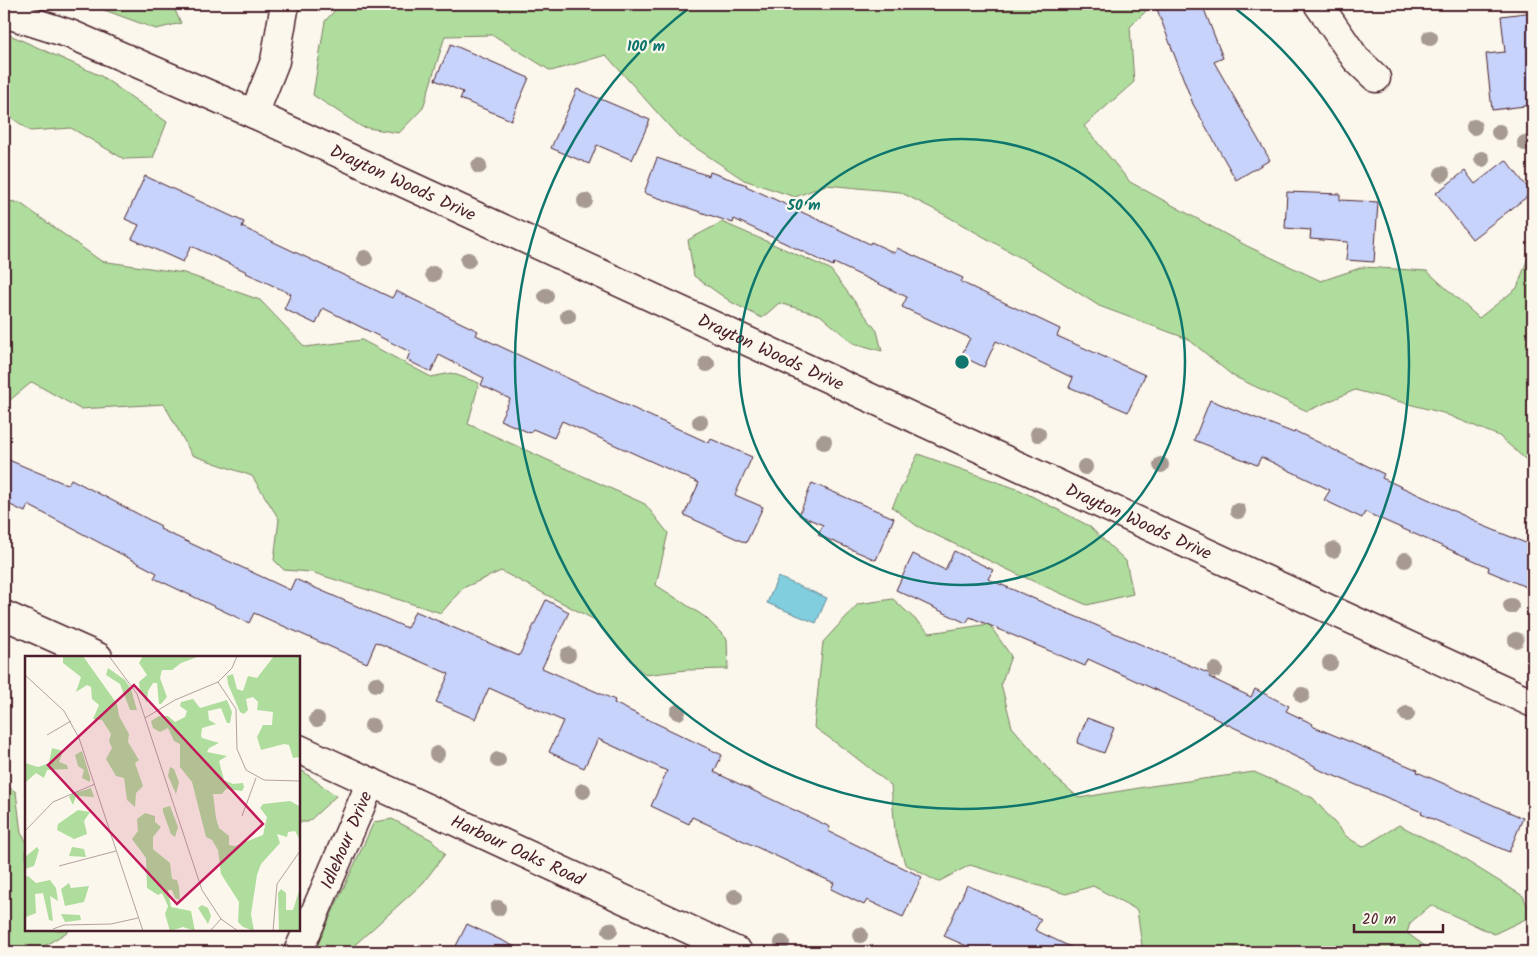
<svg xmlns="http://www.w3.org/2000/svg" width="1537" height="956" font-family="Kalam,sans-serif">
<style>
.green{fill:#afdd9d;stroke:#7c7e64}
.water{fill:#80cede;stroke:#6a8896}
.building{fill:#c7d3fa;stroke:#4a1f2b}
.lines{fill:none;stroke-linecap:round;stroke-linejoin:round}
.minor-casing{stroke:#4a1f2b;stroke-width:31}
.minor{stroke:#fbf7ec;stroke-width:28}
.tree{fill:#a79a92}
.ring{fill:none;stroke:#0f766e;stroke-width:2.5}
.labels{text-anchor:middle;stroke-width:4.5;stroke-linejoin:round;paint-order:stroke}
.street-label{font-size:18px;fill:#4a1f2b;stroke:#fbf7ec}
.inset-road{fill:none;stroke:#b4a19f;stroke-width:1}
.view{fill:#c2185b;fill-opacity:0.15;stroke:#c2185b;stroke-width:2.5}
.inset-edge{fill:none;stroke:#4a1f2b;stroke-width:2.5}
.centre{fill:#0f766e;stroke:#fbf7ec;stroke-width:2.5}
.ring-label{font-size:15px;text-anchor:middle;font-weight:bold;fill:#0f766e;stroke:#fbf7ec;stroke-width:4.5;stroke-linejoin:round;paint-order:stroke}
</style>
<rect width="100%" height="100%" fill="#fbf7ec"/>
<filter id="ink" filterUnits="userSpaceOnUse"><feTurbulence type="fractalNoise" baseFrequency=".02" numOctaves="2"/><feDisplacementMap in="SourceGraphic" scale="10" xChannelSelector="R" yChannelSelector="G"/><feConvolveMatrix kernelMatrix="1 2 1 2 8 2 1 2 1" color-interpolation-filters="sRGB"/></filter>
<g filter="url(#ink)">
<path class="green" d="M88 4H172L181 23 156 29Z
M341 4H1153L1130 27 1134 82 1084 126 1130 182 1247 246 1321 281 1363 267 1427 271 1479 318 1517 288 1533 244V466L1499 436 1443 413 1355 390 1307 411 1233 376 1188 339 1099 306 1046 272 945 215 900 192 826 185 795 197 744 180 678 136 606 55 551 71 493 35 445 36 423 108 399 133 362 127 313 95 325 21Z
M4 34 10 35 101 76 167 122 153 158 124 159 71 128 30 131 4 112Z
M4 200 20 203 101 261 184 273 260 300 305 347 362 340 431 377 451 373 479 383 468 424 645 504 668 533 656 585 705 617 727 639 728 669 686 670 645 675 593 619 501 571 463 588 441 613 311 572 284 570 274 560 279 519 252 476 192 455 164 404 80 409 32 382 4 405Z
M722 222 830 269 877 331 882 351 853 343 820 315 779 303 762 318 731 302 694 276 688 240Z
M918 454 1020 490 1089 526 1126 561 1133 594 1087 605 1017 574 917 526 892 507Z
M893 599 930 633 989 624 1011 656 1001 684 1012 727 1056 778 1079 798 1151 786 1254 772 1313 798 1347 837 1363 847 1399 825 1452 852 1523 896 1532 916 1494 934 1431 905 1410 923 1407 933 1433 952H1155L1142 946 1137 910 1093 886 1066 894 970 865 938 882 905 864 895 831 891 785 850 753 814 727 823 642 858 604Z
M299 769 304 772 336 796 308 822H299Z
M4 784 16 792 21 833 26 841V930H70L43 947 41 952H4Z
M392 819 432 840 445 854 423 883 347 952H314L374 822Z"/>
<path class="water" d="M778 577 827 598 816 623 767 603Z"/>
<path class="building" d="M1155 4H1202L1223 58 1214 62 1270 160 1236 180 1193 104Z
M1533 12V105L1492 110 1486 54 1505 52 1501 16Z
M451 44 529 78 511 120 460 99 463 92 435 80Z
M577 89 650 120 632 160 597 145 589 164 551 148Z
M657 158 709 176 710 172 747 185 746 186 870 244 871 242 895 253 897 248 963 278 961 282 1060 329 1057 336 1145 375 1128 412 1069 387 1073 378 996 341 984 367 961 356 970 338 902 307 907 297 834 263 833 266 734 219 733 223 644 193Z
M1506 160 1532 193 1472 239 1436 193 1465 171 1475 184Z
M145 176 244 222 242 227 392 298 396 291 478 331 476 335 580 384 709 443 711 439 752 457 735 495 763 507 746 543 684 515 699 483 562 421 554 438 533 429 530 433 500 420 510 399 481 385 484 378 439 355 431 372 407 360 410 352 323 308 316 324 284 309 291 294 246 273 247 272 191 246 183 262 132 239 139 225 125 219Z
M1287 192 1340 194V200L1378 202 1374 262 1346 260 1348 242 1310 239 1311 230 1285 228Z
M1210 400 1294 433 1295 431 1384 474 1382 478 1480 523 1479 524 1533 546V590L1488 571 1489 567 1365 512 1362 518 1324 500 1330 490 1261 457 1257 465 1194 440Z
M4 458 68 485 71 479 161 526 160 529 290 590 295 579 407 628 415 611 519 656 546 600 569 612 542 668 615 700 614 703 722 755 714 772 830 827 828 831 922 877 903 917 867 900 864 905 831 889 834 883 692 817 689 824 651 806 667 771 598 739 584 768 549 752 563 721 489 688 475 719 436 702 449 674 376 642 367 663 254 613 249 623 154 578 157 573 28 505 25 512 4 502Z
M812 483 894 518 876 560 818 535 823 525 799 515Z
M954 551 993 570 988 579 1210 674 1209 677 1251 697 1255 689 1289 706 1286 711 1313 724 1312 726 1418 770 1417 772 1523 818 1509 852 1421 814 1422 812 1315 768V766L1212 717 1213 716 1088 659 1085 666 970 617 966 623 896 590 913 554 945 570Z
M1087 718 1114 728 1104 753 1077 743Z
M967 885 1041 919 1035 930 1081 952H980L944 936Z
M467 924 526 952H453Z"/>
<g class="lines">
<defs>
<g id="minor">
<path d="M1318 4 1356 59 1376 78"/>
<path id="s1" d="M4 13 70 34 254 114 1533 703"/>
<path d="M254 114 275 61 285 4"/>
<path d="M4 615 98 657"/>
<path id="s2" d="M299 749 738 952"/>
<path id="s3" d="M298 952 371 782"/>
</g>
</defs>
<use href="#minor" class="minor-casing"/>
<use href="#minor" class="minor"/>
</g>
<g class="tree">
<circle cx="1430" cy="38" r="8"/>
<circle cx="1474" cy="127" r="8"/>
<circle cx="1499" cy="132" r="8"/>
<circle cx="1525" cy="143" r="8"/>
<circle cx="1482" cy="159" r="8"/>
<circle cx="479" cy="166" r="8"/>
<circle cx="1442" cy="174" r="8"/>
<circle cx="585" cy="201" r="8"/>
<circle cx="365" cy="258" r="8"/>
<circle cx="468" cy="260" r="8"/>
<circle cx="433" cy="274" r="8"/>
<circle cx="546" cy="296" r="8"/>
<circle cx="568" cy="316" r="8"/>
<circle cx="707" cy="364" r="8"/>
<circle cx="700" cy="422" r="8"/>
<circle cx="1038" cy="434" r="8"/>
<circle cx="824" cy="442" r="8"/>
<circle cx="1161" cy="465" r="8"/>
<circle cx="1085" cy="467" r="8"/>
<circle cx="1238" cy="511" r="8"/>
<circle cx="1333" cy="550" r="8"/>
<circle cx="1405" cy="560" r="8"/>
<circle cx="1511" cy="606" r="8"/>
<circle cx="1516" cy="640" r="8"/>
<circle cx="568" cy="655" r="8"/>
<circle cx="1330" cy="663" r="8"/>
<circle cx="1215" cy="670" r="8"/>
<circle cx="376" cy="684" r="8"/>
<circle cx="1302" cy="695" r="8"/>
<circle cx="678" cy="712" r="8"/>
<circle cx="1407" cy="714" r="8"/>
<circle cx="317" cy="719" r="8"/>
<circle cx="372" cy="726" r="8"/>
<circle cx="437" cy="754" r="8"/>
<circle cx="498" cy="760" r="8"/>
<circle cx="583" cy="791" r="8"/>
<circle cx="735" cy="897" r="8"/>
<circle cx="498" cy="908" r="8"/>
<circle cx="610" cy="930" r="8"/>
<circle cx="860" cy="935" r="8"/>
<circle cx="782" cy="943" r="8"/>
</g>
</g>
<g class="ring">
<circle cx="962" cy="362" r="223"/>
<path d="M1231 5A447 447 0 1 1 693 5"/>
</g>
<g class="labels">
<g class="street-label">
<text dy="6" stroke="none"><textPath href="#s1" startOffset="434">Drayton Woods Drive</textPath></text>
<text dy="6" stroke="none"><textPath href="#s1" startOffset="839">Drayton Woods Drive</textPath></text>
<text dy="6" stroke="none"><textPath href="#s1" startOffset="1244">Drayton Woods Drive</textPath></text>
<text dy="6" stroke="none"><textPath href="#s3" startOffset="122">Idlehour Drive</textPath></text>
<text dy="6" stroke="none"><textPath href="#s2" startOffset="241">Harbour Oaks Road</textPath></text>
</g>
</g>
<g transform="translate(25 656)">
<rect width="275" height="275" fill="#fbf7ec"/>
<path d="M38 0H58L92 48 94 60 104 78 103 86 114 104 110 107 118 130 111 137 110 151 102 144 99 122 91 120 81 103 87 92 84 85 86 78 77 64 68 63 74 49 67 43 66 31 62 29 51 36 56 21 38 7ZM118 0H175L156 7 147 14H137L135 22 142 41 136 48H134L132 27H128L123 35 122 47 115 35 114 26 122 19 114 7ZM249 0H275V101L268 102 264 89 259 88 236 94 232 81 238 69H247L248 56 232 54 233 46 228 41 221 43 223 54 219 58 215 56 203 28 202 20 208 18 212 33 218 35 223 20 232 22ZM83 12 100 24 106 33 112 54H105L95 28 81 19ZM168 43 175 52 202 44 207 56 205 67H202L196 52 183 55 184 64 191 68 177 72 176 80 177 82 194 87 184 92 182 96 202 100 194 105 199 124 208 128 218 127 219 131 217 135 201 133 197 138H188L191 162 194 172 204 180V189L210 190 238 179 242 161 235 152 238 148 265 145 274 150 275 184 270 175 263 176 262 181 252 178 255 187 236 208 232 219 226 258 229 275 218 271 213 266 214 246 196 218 193 194 187 184 181 181 167 126 155 111V88L149 85 143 72 135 76 128 72 126 65 134 60H143L150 66 160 61 162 55 155 50 156 46ZM27 92 38 95 34 106 42 109 43 113 22 114 19 122 11 117 0 127V107L13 111 24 107ZM57 95 65 121V126L57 122 59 114 53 110 50 99ZM145 111 149 113 154 126 151 138 143 120ZM66 132 69 141 51 140 48 149 44 141 47 138ZM145 150 153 171 150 181 146 178 138 156V152ZM53 154 65 156 59 165 62 178 49 183 32 174 33 168ZM120 157 130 160V166L136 171 128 181V193L145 207 147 223 152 224 154 231 155 244 150 242 147 234H143L146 251 166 255 170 275 158 271 145 275 140 258 143 250 137 237 133 239 122 232 121 202 107 183 113 175 112 163ZM12 191 14 194 9 210 0 213V201ZM47 191 59 193 61 201 44 200ZM3 220 11 227 25 224 31 232 33 245 25 240 28 265 24 264 18 237 10 238 11 257 1 261 0 275V221ZM44 227 46 232 64 230 59 246 40 250 36 233ZM275 232V275H254L253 237 256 233 261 237V254H268ZM177 249 183 252 186 260 183 268 173 252ZM36 258 55 259 56 264 40 266Z" fill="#afdd9d"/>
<path class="inset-road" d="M84 0 112 38 177 234 196 263 213 275M0 19 39 55 54 82 118 275M193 26 211 53 212 93 221 114 239 124 275 125M120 62 150 44 193 26 207 12 212 0M22 79 46 65M217 160 231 122M0 175 28 146 70 128M34 210 91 195M28 273 39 269 86 268 113 262M185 275 196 263M248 275 252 228 275 195"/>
<path class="view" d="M109 29 238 168 152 248 23 109Z"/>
<rect width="275" height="275" class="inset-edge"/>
</g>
<circle cx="962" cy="362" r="8" class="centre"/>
<g class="ring-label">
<text x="646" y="51">100 m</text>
<text x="804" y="210">50 m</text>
</g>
<rect width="1537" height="956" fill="none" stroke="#fbf7ec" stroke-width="20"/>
<rect x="10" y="10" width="1517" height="936" fill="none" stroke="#4a1f2b" stroke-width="2" filter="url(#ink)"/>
<path d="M1354 924v8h89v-8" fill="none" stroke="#4a1f2b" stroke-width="2.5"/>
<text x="1362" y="924" font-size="15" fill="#4a1f2b" stroke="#fbf7ec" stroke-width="4" paint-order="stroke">20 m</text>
</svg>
